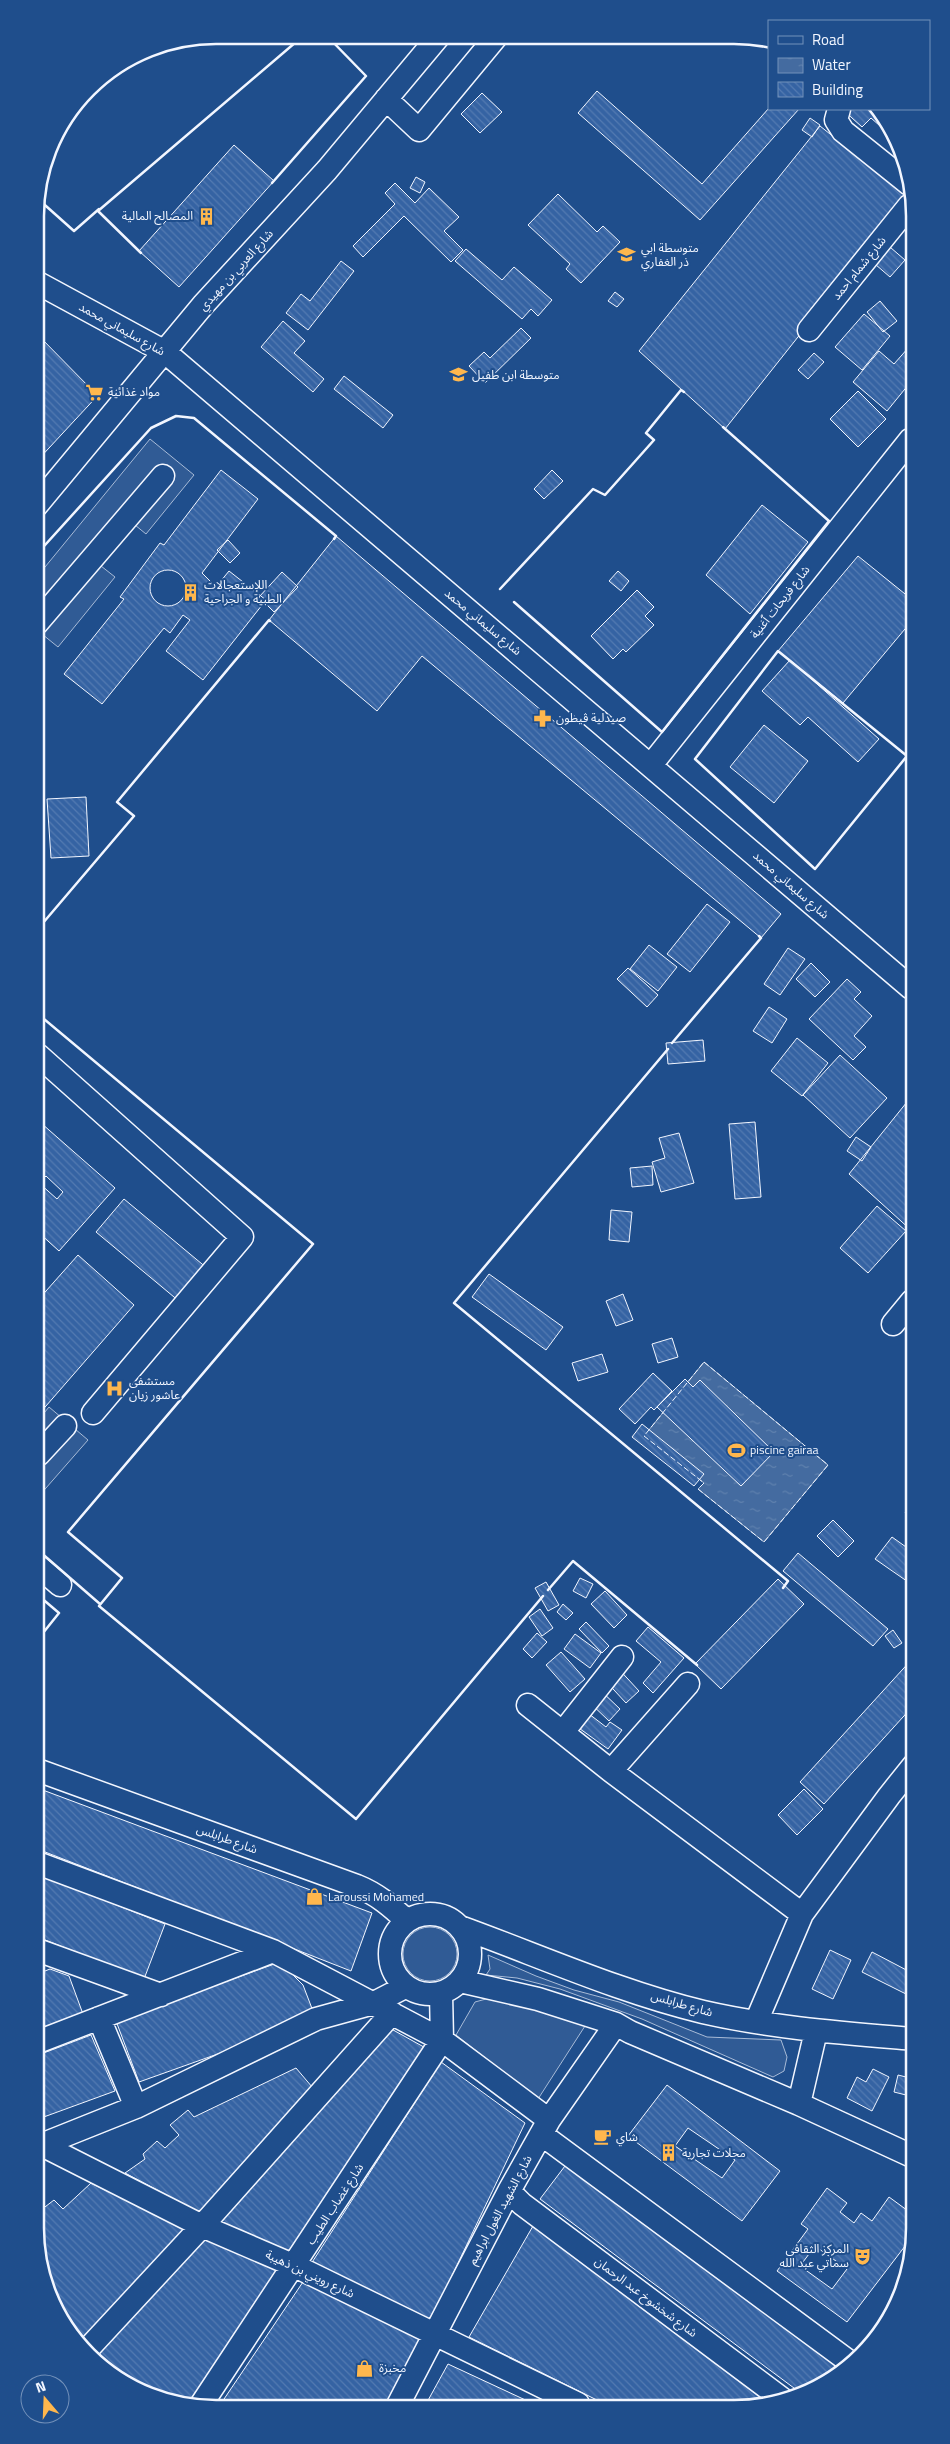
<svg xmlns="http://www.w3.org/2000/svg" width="950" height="2444" font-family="'Titillium Web','Noto Sans Arabic',sans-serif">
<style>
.built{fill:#305b95;stroke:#a8bbd7}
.water{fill:url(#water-ripples);stroke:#a8bbd7}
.building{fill:url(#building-back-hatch);stroke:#f2f6ff;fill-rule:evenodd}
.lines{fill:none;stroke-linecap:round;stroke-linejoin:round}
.minor-casing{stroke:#f2f6ff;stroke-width:25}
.minor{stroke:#1f4e8c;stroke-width:22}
.fence{stroke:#f2f6ff;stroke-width:1;stroke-dasharray:6 2.5;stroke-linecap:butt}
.wall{stroke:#f2f6ff;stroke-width:2.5}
.labels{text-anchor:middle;stroke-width:4;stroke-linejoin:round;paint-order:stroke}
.poi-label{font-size:12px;fill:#f2f6ff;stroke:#1f4e8c;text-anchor:start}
.street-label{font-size:12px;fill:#f2f6ff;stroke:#1f4e8c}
.rim{fill:none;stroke:#f2f6ff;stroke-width:2.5}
</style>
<defs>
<pattern id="water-ripples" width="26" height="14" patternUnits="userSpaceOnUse" patternTransform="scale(1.25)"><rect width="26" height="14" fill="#446ba0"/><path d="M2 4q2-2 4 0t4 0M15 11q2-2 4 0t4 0" fill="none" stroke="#5f81ae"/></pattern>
<pattern id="building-back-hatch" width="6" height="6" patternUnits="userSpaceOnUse" patternTransform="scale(1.25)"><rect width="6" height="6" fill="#3563a3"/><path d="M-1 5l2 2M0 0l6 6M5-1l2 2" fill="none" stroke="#537ab1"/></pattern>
</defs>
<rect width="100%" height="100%" fill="#1f4e8c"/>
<path class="built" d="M150 439 194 475 146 534 135 525 101 566 115 577 58 647 37 630 36 578Z
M49 1407 88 1440 39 1496V1419Z
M403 1954a27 27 0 1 1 54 0a27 27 0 1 1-54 0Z
M488 1955 536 1976 574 1990 619 2002 707 2037 781 2040 787 2057 784 2071 773 2077 642 2019 560 1989 517 1978 486 1975 490 1969Z
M486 1999 542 2007 585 2026 538 2099 456 2035 475 2002Z"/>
<path class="water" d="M704 1362 828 1465 764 1542 698 1489 704 1483 644 1436Z"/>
<path class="building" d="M597 91 702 184 769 108 799 109 700 220 578 113Z
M482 93 502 112 480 133 461 114Z
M842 109H874L888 133 871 118 862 127Z
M810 118 820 125 812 137 802 130Z
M820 126 909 197 725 429 639 351Z
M234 145 274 181 179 287 139 251Z
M898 151 905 163 895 155Z
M416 177 425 182 420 193 410 188Z
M395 183 415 203 429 188 459 217 444 231 463 250 451 262 404 216 363 257 353 246 395 204 385 193Z
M558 194 597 232 603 226 620 242 581 283 566 269 570 264 528 225Z
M883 241 905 260 890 277 868 258Z
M466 249 502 280 514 267 552 300 538 316 531 309 522 319 455 261Z
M341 261 354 271 308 330 286 313 301 294 310 301Z
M615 292 624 299 617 307 608 301Z
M880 301 897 321 883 332 867 312Z
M864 314 890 336 862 370 835 347Z
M283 321 305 341 294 353 324 379 313 392 261 347Z
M521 328 531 338 485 383 469 366 484 352 490 358Z
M36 333 94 392H101L36 462Z
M909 347V384L887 411 853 382 879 351 894 364Z
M814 353 824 362 808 379 798 370Z
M344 376 393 415 383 428 334 389Z
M858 391 886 419 858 447 830 419Z
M221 470 258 499 202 573 216 587 229 571 266 600 203 680 166 651 190 620 183 615 170 633 164 628 102 704 64 674 124 599 120 597 160 543 164 545Z
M552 470 563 481 544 499 534 489Z
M762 505 808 542 750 614 706 575Z
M336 536 781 914 761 938 422 656 377 711 269 620Z
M228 540 240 553 230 563 217 550Z
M858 556 910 598V623L843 703 778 651Z
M150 588a18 18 0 1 1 36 0a18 18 0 1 1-36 0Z
M618 571 629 581 621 591 609 581Z
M282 572 298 587 274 612 259 597Z
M637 590 654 607 645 616 654 625 626 652 623 649 613 659 591 636Z
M790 660 879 739 858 762 808 717 800 725 762 691Z
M764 725 808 761 774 803 730 767Z
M86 797 89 856 51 858 47 799Z
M707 904 730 922 690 972 667 954Z
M649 945 677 967 658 991 630 969Z
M788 948 805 959 780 995 764 984Z
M811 963 830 982 815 997 796 979Z
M628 968 658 995 647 1007 617 979Z
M847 979 861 992 854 999 872 1016 854 1036 866 1047 853 1060 809 1019Z
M769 1007 787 1019 772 1043 753 1031Z
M797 1038 828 1063 802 1096 771 1071Z
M703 1040 705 1061 668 1064 666 1043Z
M840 1055 887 1098 850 1138 803 1095Z
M911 1097 912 1231 849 1174Z
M755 1122 761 1197 735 1199 729 1124Z
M41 1123 115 1188 59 1251 38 1232V1127ZM46 1176 63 1192 57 1199 39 1183Z
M679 1133 694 1183 661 1192 652 1162 665 1158 659 1138Z
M856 1137 871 1147 862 1161 847 1151Z
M652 1166 653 1185 632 1187 630 1168Z
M124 1199 208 1269 180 1302 96 1232Z
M877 1206 906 1231 868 1273 840 1248Z
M611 1210 632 1212 629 1242 609 1240Z
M78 1255 134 1305 39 1414 38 1300Z
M489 1274 563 1327 546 1350 472 1297Z
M623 1294 633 1320 616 1326 606 1301Z
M672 1338 678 1357 658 1363 652 1344Z
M602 1354 608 1372 578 1381 572 1363Z
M653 1373 672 1391 654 1410 651 1407 635 1424 619 1409Z
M685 1379 693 1387 700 1380 774 1452 741 1486 657 1407Z
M642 1424 704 1474 694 1486 632 1437Z
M913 1502V1518L905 1513Z
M833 1520 854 1541 838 1557 817 1536Z
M892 1537 913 1552V1581L911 1584 875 1559Z
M798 1553 888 1629 873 1646 783 1571Z
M580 1578 593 1584 586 1598 573 1591Z
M778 1579 804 1604 721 1689 695 1664Z
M546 1582 559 1605 548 1611 535 1588Z
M605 1591 627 1615 614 1628 591 1604Z
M563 1604 573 1613 566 1620 557 1612Z
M540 1609 553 1628 542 1636 529 1617Z
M586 1622 609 1646 602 1653 579 1629Z
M648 1627 684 1658 653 1693 643 1683 661 1662 636 1641Z
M893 1630 902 1643 894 1648 885 1636Z
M537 1633 547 1642 532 1658 523 1649Z
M575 1634 601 1653 590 1668 564 1649Z
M561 1652 585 1679 570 1692 546 1665Z
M913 1658V1706L824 1804 800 1782Z
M615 1665 639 1691 626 1703 602 1677Z
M598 1688 620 1709 609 1721 587 1700Z
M580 1707 606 1727 610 1722 622 1730 608 1749 569 1721Z
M40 1789 372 1913 351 1971 40 1850Z
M804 1789 823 1809 797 1835 778 1815Z
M40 1875 165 1924 144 1979 40 1938Z
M830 1950 851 1960 833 1999 812 1989Z
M872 1952 914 1974V1998L862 1972Z
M280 1962 303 1985 316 2019 139 2082 116 2021Z
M50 1969 69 1976 83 2014 40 2030V1973Z
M386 2026 431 2051 293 2259 212 2218Z
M91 2035 115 2091 41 2118V2054Z
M441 2062 525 2123 427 2328 309 2267Z
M296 2068 318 2094 206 2216 125 2173 145 2159 143 2154 157 2141 165 2148 179 2135 170 2125 188 2110 194 2117Z
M873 2069 889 2077 872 2111 847 2098 857 2077 866 2082Z
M898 2075 914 2079V2097L894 2092Z
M667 2085 780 2171 742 2221 628 2136ZM688 2128 735 2160 722 2178 675 2146Z
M568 2162 837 2363 819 2387 802 2394 540 2199Z
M91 2183 189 2231 84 2348 41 2274V2210L54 2200 63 2209Z
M827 2188 847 2203 840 2212 854 2223 861 2213 872 2221 889 2197 915 2216V2233L847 2322 777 2271 808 2229 801 2224ZM815 2246 847 2269 832 2289 800 2266Z
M533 2226 773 2403 605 2404 469 2337Z
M207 2233 284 2273 187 2406H181L136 2390 91 2358Z
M307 2276 428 2333 389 2405H220Z
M448 2364 534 2404H426Z"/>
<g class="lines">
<defs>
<path id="minor" d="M386 99 419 130 496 37
M839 109 836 120 843 131 909 184
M36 282 165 352 911 988
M809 330 909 206
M36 506 203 305 327 170 439 36
M37 623 163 476
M651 765 910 440
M38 1055 242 1237 93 1413
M893 1324 912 1301
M39 1454 65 1426
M39 1567 60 1585
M528 1705 611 1771 802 1914
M563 1732 622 1657
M40 1771 357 1886C377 1894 391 1906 407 1921
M611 1771 688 1684
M40 1864 273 1951 442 2040 549 2120
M390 1954a40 40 0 1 1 80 0a40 40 0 1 1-80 0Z
M460 1927C540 1956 620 1992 703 2012 773 2028 843 2033 914 2039
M40 1951 161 1995
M460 1981 538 1999 616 2024 630 2032 799 2104 914 2157
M99 2018 136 2107
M756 2022 802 1914 889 1796 913 1766
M40 2041 273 1951
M799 2104 816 2031
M541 2134 851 2363
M41 2145 136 2107 316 2019 374 2003 405 1987
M42 2145 202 2226 295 2266 578 2404
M509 2191 522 2204 785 2401
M86 2351 202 2226 392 2013
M201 2405 442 2040 441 1993
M398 2405 509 2191 549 2120 616 2024"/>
</defs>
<use href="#minor" class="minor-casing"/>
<use href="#minor" class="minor"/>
<path class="fence" d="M704 1362 828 1465 764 1542 698 1489 704 1483 644 1436Z"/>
<path class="wall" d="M272 183 366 76 327 36
M37 198 74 231 99 209
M141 253 98 211 303 36
M36 555 151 428 176 416 194 418 336 536 334 539
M500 589 593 489 605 495 654 440 646 433 681 390 684 392
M514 602 662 732 829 521 723 427
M778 651 907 756 815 869 695 759Z
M905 754 907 756 911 751
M37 930 134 816 117 802 269 620 270 621
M38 1014 313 1244 68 1532 122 1578 99 1606 356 1819 543 1596
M672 1043 761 938 759 936
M668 1049 454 1303 788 1581 783 1588
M39 1551 100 1604
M548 1590 573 1561 697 1665
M39 1596 59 1613 39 1638"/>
</g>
<defs>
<symbol id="building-bare" viewBox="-9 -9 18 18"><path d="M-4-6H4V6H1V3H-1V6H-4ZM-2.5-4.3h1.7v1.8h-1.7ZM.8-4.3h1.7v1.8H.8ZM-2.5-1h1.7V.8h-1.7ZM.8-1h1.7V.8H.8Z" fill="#ffb74d" stroke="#1f4e8c" stroke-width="2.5" paint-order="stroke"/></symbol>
<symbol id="school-bare" viewBox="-9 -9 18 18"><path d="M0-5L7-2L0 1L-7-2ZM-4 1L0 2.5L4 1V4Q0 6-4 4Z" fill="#ffb74d" stroke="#1f4e8c" stroke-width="2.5" paint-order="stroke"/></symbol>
<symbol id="supermarket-bare" viewBox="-9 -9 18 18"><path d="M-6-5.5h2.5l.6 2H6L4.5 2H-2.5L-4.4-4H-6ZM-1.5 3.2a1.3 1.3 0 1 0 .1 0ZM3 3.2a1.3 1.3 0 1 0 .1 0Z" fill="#ffb74d" stroke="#1f4e8c" stroke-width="2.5" paint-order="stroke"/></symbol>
<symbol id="pharmacy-bare" viewBox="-9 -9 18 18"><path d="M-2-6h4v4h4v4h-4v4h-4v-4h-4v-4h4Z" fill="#ffb74d" stroke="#1f4e8c" stroke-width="2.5" paint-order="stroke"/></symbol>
<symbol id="hospital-bare" viewBox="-9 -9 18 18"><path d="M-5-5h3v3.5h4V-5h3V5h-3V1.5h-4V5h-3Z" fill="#ffb74d" stroke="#1f4e8c" stroke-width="2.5" paint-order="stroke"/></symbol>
<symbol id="stadium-bare" viewBox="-9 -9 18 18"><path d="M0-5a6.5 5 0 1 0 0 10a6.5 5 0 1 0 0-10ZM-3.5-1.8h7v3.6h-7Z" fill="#ffb74d" stroke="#1f4e8c" stroke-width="2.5" paint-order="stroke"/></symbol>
<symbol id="shop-bare" viewBox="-9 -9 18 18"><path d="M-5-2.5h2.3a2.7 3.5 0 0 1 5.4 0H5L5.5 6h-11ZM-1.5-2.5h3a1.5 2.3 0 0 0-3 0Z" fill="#ffb74d" stroke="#1f4e8c" stroke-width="2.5" paint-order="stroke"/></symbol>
<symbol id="cafe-bare" viewBox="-9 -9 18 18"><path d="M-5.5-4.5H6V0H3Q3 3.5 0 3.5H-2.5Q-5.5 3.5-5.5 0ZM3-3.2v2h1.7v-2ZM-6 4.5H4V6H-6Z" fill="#ffb74d" stroke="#1f4e8c" stroke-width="2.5" paint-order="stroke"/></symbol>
<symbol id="theatre-bare" viewBox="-9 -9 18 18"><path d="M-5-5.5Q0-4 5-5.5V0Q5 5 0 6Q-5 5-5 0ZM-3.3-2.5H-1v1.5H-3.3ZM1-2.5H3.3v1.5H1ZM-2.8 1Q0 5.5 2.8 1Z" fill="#ffb74d" stroke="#1f4e8c" stroke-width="2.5" paint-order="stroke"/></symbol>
</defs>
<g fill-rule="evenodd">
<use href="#building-bare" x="194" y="204" width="25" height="25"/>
<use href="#school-bare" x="614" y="242" width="25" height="25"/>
<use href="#school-bare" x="446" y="362" width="25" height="25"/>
<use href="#supermarket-bare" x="82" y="380" width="25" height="25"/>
<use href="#building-bare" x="178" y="580" width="25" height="25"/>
<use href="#pharmacy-bare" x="530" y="706" width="25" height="25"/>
<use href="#hospital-bare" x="102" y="1376" width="25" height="25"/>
<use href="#stadium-bare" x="724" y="1438" width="25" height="25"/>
<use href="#shop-bare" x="302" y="1884" width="25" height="25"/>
<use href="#cafe-bare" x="590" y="2124" width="25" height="25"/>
<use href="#building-bare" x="656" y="2140" width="25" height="25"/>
<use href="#theatre-bare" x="850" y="2244" width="25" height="25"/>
<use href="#shop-bare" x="352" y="2356" width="25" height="25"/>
</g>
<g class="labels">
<g class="poi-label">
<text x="193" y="220" text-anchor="end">المصالح المالية</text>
<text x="641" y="252">متوسطة ابي<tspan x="641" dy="14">ذر الغفاري</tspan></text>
<text x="472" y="379">متوسطة ابن طفيل</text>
<text x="108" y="396">مواد غذائية</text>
<text x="204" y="589">اللإستعجالات<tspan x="204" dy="14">الطبية و الجراحية</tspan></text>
<text x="556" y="722">صيدلية ڨيطون</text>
<text x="129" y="1385">مستشفى<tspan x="129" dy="14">عاشور زيان</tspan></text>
<text x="750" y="1454">piscine gairaa</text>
<text x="328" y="1901">Laroussi Mohamed</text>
<text x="616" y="2141">شاي</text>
<text x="682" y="2157">محلات تجارية</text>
<text x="849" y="2253" text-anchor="end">المركز الثقافي<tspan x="849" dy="14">سماتي عبد الله</tspan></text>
<text x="379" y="2372">مخبزة</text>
</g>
<g class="street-label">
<text transform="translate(859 268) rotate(-51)" y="4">شارع شمام احمد</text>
<text transform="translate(236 270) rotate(-48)" y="4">شارع العربي بن مهيدي</text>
<text transform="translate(122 329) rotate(29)" y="4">شارع سليماني محمد</text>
<text transform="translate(780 602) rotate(-52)" y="4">شارع فريحات ٱغنية</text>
<text transform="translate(483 622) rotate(40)" y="4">شارع سليماني محمد</text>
<text transform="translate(791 885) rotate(41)" y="4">شارع سليماني محمد</text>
<text transform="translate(227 1839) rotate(20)" y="4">شارع طرابلس</text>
<text transform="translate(682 2004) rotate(16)" y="4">شارع طرابلس</text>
<text transform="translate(335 2204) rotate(-57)" y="4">شارع غضاب الطيب</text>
<text transform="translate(500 2210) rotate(-62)" y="4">شارع الشهيد الغول ابراهيم</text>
<text transform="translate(310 2274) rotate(25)" y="4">شارع رويني بن ذهيبة</text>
<text transform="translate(646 2297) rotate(37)" y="4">شارع شخشوخ عبد الرحمان</text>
</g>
</g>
<path d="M0 0H950V2444H0ZM216 44H734A172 172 0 0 1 906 216V2228A172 172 0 0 1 734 2400H216A172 172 0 0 1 44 2228V216A172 172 0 0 1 216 44Z" fill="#1f4e8c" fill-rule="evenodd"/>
<path class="rim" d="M216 44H734A172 172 0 0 1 906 216V2228A172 172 0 0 1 734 2400H216A172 172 0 0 1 44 2228V216A172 172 0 0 1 216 44Z"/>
<rect x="768" y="20" width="162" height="90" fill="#1f4e8c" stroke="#7391ba"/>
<rect x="778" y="36" width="25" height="8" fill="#1f4e8c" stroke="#7391ba"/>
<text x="812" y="45" font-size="15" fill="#f2f6ff">Road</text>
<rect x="778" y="58" width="25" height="15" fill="url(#water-ripples)" stroke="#7391ba"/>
<text x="812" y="70" font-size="15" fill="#f2f6ff">Water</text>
<rect x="778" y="82" width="25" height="15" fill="url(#building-back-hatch)" stroke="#7391ba"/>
<text x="812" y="95" font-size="15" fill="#f2f6ff">Building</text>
<g transform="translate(45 2399) rotate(341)"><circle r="24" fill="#1f4e8c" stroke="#7391ba"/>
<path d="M0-4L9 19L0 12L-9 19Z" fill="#ffb74d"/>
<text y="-8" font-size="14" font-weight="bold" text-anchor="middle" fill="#f2f6ff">N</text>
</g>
</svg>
